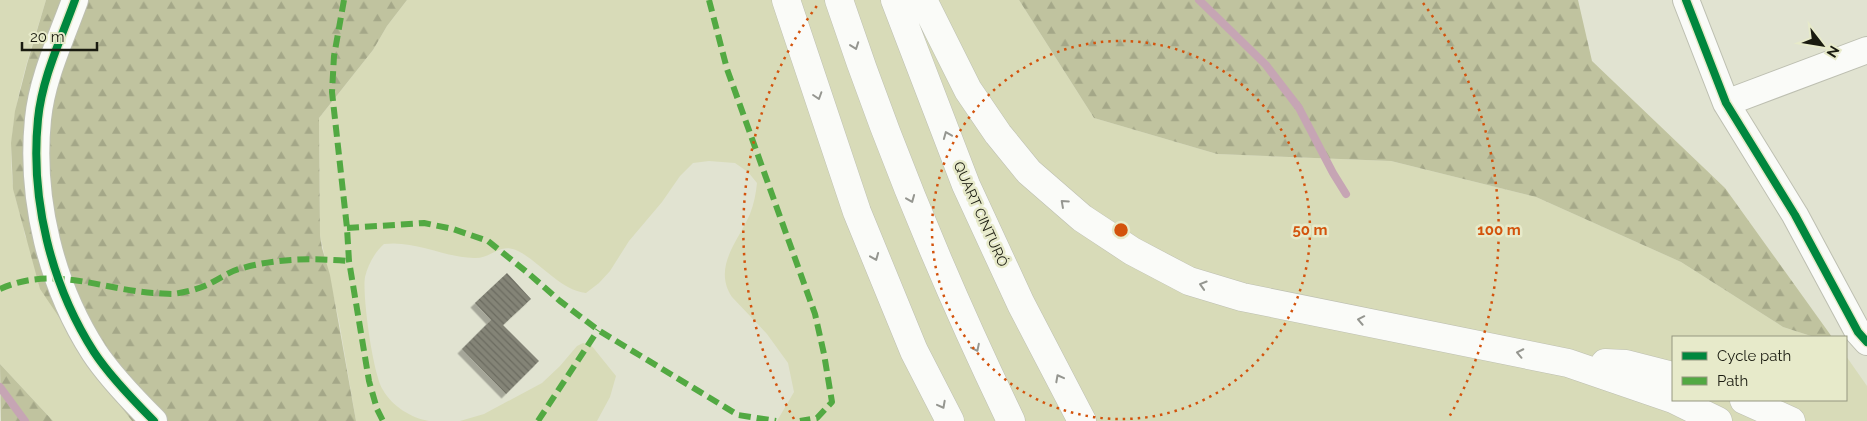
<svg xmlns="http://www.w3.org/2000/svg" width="1867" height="421" font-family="Raleway,sans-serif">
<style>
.grass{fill:#d8dbb8}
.forest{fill:url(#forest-firs)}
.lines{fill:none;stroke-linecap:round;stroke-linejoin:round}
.stream{stroke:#c6a5b4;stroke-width:8}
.building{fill:url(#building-back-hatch);filter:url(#shadow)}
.street-casing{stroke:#bdbfb1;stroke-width:28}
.highway-casing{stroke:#bdbfb1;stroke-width:29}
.street{stroke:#fafbf8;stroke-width:26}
.highway{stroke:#fafbf8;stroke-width:28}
.quiet{stroke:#52a942;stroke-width:6;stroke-dasharray:12 6;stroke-linecap:butt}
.cycleway-casing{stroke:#e7eaca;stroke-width:11}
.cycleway{stroke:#00873e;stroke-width:8}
.oneway{stroke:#959690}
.ring{fill:none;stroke:#d3530c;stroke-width:2.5;stroke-dasharray:2.5 5}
.labels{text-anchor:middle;stroke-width:5;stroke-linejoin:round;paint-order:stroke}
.street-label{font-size:14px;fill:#1a1b10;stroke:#e7eaca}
.centre{fill:#d3530c;stroke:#e7eaca;stroke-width:2.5}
.ring-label{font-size:15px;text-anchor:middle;font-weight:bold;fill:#d3530c;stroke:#e7eaca;stroke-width:5;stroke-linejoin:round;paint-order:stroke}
</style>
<defs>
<pattern id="forest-firs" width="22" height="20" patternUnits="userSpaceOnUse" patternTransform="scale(1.25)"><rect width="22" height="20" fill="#c0c39f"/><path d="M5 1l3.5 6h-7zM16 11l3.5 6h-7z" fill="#a4a788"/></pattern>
<pattern id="building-back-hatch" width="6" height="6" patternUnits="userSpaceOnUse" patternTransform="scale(1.25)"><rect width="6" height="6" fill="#848477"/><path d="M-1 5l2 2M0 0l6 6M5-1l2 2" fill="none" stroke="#6b6b60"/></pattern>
<filter id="shadow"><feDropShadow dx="-4.5" dy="4.5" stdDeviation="0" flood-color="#0004"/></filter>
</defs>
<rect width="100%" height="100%" fill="#e1e3d1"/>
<path class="grass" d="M0 0H46C29 57 7 115 12 176 13 197 22 215 25 236L111 394 132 421H53L0 364Z
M407 0H1019L1094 118 1217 154 1391 161 1536 197 1681 262 1783 327 1814 337H1673V400H1846V356L1867 386V421H777L794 392 788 363 767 334 732 297C712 267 739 240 750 214 754 204 756 193 757 183L748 172 735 163 709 161 693 163 680 176 662 202 629 241 610 271 599 283 586 293C560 290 540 262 518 251 499 242 492 259 474 258 443 257 415 240 384 244 374 253 368 265 365 277 362 295 373 375 383 390 392 406 411 418 429 421H356L339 321 320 235 319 118 373 50 387 26Z
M583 343 591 345 616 376 610 397 597 421H460L484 414 542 383 560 366 577 346Z"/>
<path class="forest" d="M46 0H407L387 26 373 50 319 118 320 235 322 248 330 275 356 421H132L111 394 40 289 13 189 11 143 15 111 27 64Z
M1019 0H1578L1592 61 1725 188 1832 337H1814L1783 327 1681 262 1536 197 1391 161 1217 154 1094 118Z
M0 364 53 421H1Z"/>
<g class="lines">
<path class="stream" d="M1199 0 1266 65 1299 108 1333 173 1346 194
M0 387 25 421"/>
</g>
<path class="building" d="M507 273 531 299 503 325 539 361 506 394 462 349 491 320 475 303Z"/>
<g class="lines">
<defs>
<path id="street" d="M75 0C61 39 42 78 38 119 30 199 51 285 94 352 109 375 134 401 154 421
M1686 0 1726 103 1795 215 1858 332 1867 342
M1726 103 1867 50"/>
<path id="highway" d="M786 0 857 212 914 351 950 421
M839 0C887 144 945 284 1011 421
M895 0 966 185 1021 304 1082 421
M923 0 968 90 998 134 1029 172 1082 218 1132 251 1189 281 1242 297 1568 363 1673 399
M1605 363 1626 364 1673 376
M1675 400 1718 421
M1744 400 1791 421"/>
</defs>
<use href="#street" class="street-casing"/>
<use href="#highway" class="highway-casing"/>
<use href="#street" class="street"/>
<use href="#highway" class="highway"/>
<path class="quiet" d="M344 0 334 56 332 92 347 228 349 261 369 381 377 409 383 421
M709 0 727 69 815 314 824 354 832 402 817 418 800 421
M347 228 424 223 453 229 488 241 528 273 560 301 598 330 738 415 776 421
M0 289C54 265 99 289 153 293 159 293 166 294 172 294 183 293 199 289 209 284 219 279 229 272 239 269 276 258 312 258 349 261
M538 421 598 330"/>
<defs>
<path id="cycleway" d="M75 0C61 39 42 78 38 119 30 199 51 285 94 352 109 375 134 401 154 421
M1686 0 1726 103 1795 215 1858 332 1867 342"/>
</defs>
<use href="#cycleway" class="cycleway-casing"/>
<use href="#cycleway" class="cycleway"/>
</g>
<defs><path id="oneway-chevron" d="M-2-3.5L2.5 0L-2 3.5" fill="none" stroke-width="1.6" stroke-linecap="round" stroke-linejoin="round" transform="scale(1.25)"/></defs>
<g class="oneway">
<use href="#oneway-chevron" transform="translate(855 46) rotate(70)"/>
<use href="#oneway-chevron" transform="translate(818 96) rotate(72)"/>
<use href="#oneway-chevron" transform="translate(947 135) rotate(-112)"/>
<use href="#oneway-chevron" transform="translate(911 199) rotate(68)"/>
<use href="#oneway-chevron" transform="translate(1064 203) rotate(-138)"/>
<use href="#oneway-chevron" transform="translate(875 257) rotate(68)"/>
<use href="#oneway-chevron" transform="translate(1203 285) rotate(-163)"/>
<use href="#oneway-chevron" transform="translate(1361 320) rotate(-169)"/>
<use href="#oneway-chevron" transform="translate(976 348) rotate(64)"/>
<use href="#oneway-chevron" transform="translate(1520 353) rotate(-168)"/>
<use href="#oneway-chevron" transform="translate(1059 378) rotate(-118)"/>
<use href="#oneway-chevron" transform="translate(942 405) rotate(62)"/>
</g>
<g class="ring">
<circle cx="1121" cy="230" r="189"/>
<path d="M794 419A378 378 0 0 1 819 3M1423 3A378 378 0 0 1 1448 419"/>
</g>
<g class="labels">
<g class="street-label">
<text transform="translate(981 214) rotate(66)" y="5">QUART CINTURÓ</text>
</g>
</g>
<circle cx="1121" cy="230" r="8" class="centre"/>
<g class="ring-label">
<text x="1310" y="235">50 m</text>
<text x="1499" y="235">100 m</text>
</g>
<rect x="1672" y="336" width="175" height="65" fill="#e7eaca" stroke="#959780"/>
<rect x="1682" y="352" width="25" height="8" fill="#00873e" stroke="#959780"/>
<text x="1717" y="361" font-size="15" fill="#1a1b10">Cycle path</text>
<rect x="1682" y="377" width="25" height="8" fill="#52a942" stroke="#959780"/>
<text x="1717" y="386" font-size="15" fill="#1a1b10">Path</text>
<g transform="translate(1822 45) rotate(121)" stroke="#e7eaca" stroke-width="4" paint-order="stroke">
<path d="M0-4L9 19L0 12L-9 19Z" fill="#1a1b10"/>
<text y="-8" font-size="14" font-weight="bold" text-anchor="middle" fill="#1a1b10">N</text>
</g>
<path d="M22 42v8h75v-8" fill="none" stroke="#1a1b10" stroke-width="2.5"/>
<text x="30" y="42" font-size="15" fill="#1a1b10" stroke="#e7eaca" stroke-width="4" paint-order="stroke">20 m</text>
</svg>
